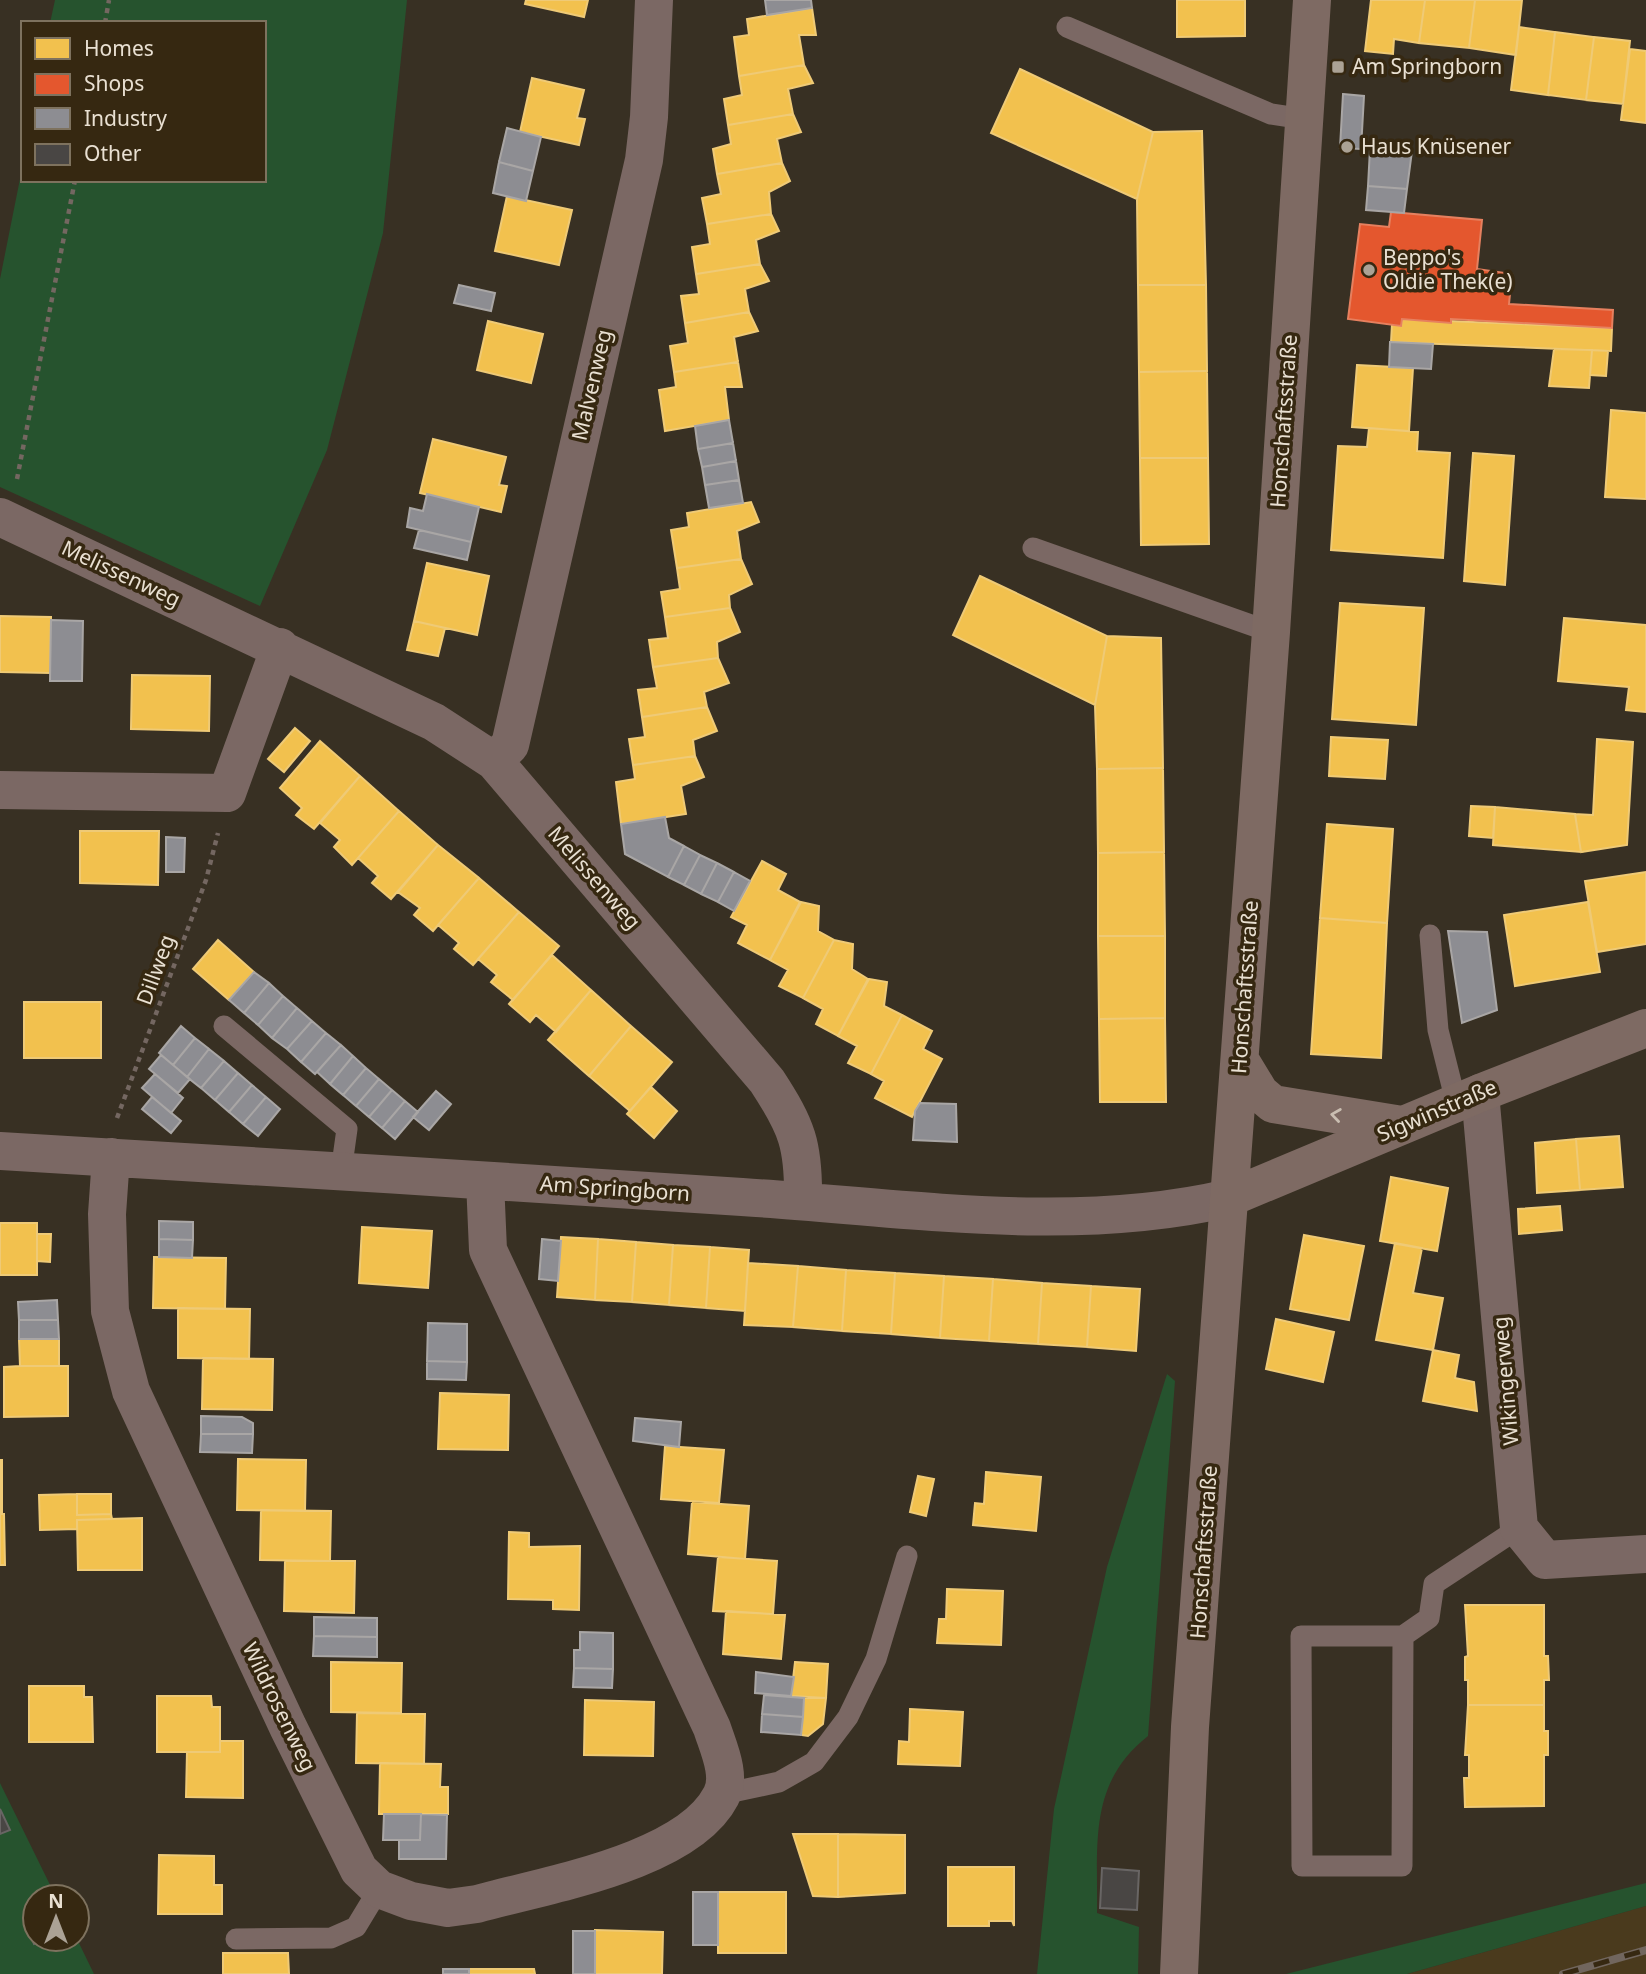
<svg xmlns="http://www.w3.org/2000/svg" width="1646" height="1974" font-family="'Noto Sans',sans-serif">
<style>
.built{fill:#4a3a1d}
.green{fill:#26532e}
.homes{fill:#f2c14e;stroke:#efca76;stroke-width:2}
.shops{fill:#e4572e;stroke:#e6805f;stroke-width:2}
.industry{fill:#8d8d92;stroke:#a9a6a5;stroke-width:2}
.building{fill:#494644;stroke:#686564;stroke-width:2}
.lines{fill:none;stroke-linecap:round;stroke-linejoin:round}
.path{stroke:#746761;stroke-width:4.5;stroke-dasharray:5 5;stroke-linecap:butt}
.lane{stroke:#7b6864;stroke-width:21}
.street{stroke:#7b6864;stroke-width:38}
.secondary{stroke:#7e6a63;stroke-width:38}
.rail-casing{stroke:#71665e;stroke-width:8}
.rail{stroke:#362811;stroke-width:5;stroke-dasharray:16;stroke-linecap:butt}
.oneway{stroke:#c9bdb1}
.poi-dot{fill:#aba295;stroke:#362811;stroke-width:2.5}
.labels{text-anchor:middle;stroke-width:7;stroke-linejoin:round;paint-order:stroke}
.poi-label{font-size:21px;fill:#e9e0d2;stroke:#362811;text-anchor:start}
.street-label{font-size:21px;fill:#e9e0d2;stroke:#362811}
</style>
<rect width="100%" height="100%" fill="#383023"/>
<path class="built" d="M1646 1906V1974H1407Z"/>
<path class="green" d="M55 0H407L383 233 327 450 260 606 0 487V279L23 164V180H264V23H50Z
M1167 1374 1175 1381 1148 1736C1088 1783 1098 1844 1097 1913L1139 1927 1138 1974H1037L1054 1809 1107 1567Z
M0 1783 56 1897H35V1939H77L94 1974H0Z
M1646 1883V1906L1407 1974H1286Z"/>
<path class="homes" d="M526 0H588L584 17 525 4Z
M1177 0H1245V36L1177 37Z
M1371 0H1425L1419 43 1394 39 1393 54 1365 51Z
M1425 0H1475L1469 48 1419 43Z
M1475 0H1522L1516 55 1469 48Z
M812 8 816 35H799L804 65 739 76 734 37 749 35 747 19Z
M1519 27 1555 32 1548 95 1511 90Z
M1555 32 1594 37 1586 100 1548 95Z
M1594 37 1630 41 1623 104 1586 100Z
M1630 49 1646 51V123L1621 120Z
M804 65 813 83 788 89 793 114 728 125 724 99 742 95 739 76Z
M1020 69 1153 132 1137 199 991 133Z
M532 78 584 90 577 118 585 119 579 145 520 132Z
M793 114 801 132 777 139 782 163 717 174 713 149 731 144 728 125Z
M1202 131 1206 285H1138L1137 199 1153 132Z
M782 163 790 181 769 192 771 214 707 224 702 198 721 194 717 174Z
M507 196 572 210 559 265 495 251Z
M771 214 779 231 756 240 760 264 696 274 692 247 710 244 707 224Z
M760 264 769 281 745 289 749 312 685 323 681 296 699 294 696 274Z
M1138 285H1206L1207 371 1139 372Z
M749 312 758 331 734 337 738 362 674 372 670 346 688 343 685 323Z
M1402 319 1612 328 1611 351 1391 342 1392 324 1401 326Z
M488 321 543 334 531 383 477 370Z
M1554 349 1592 350 1589 388 1549 386Z
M1592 350 1608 351 1606 376 1590 375Z
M738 362 742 387H725L729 420 665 431 659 390 676 387 674 372Z
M1357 365 1413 368 1409 431 1352 427Z
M1207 371 1208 458H1140L1139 372Z
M1611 410 1646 413V499L1605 497Z
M1369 428 1418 432 1417 451 1450 453 1443 558 1331 550 1338 446 1367 447Z
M433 439 506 457 499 485 507 486 501 512 420 493Z
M1473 453 1514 456 1505 585 1464 581Z
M1140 458H1208L1209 544 1141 545Z
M751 502 759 522 737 531 741 559 677 568 671 530 689 527 687 513Z
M741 559 752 584 729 595 730 608 665 617 661 592 680 589 677 568Z
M427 563 489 576 477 635 414 621Z
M980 576 1107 636 1095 705 953 635Z
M1340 603 1424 608 1416 725 1332 719Z
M730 608 740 632 717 642 718 658 653 667 649 640 668 638 665 617Z
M0 616 51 617 50 673 0 672Z
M1564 618 1646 625V712L1626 710 1629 687 1558 681Z
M414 621 445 628 438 656 407 650Z
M1107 636 1161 638 1163 768 1097 769 1095 705Z
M718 658 729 683 704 692 707 707 642 717 638 690 657 688 653 667Z
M132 675 210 676 209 731 131 729Z
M707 707 717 731 693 740 695 756 633 765 629 739 645 737 642 717Z
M295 728 310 741 284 772 268 759Z
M1331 737 1388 740 1385 779 1329 776Z
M1597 739 1633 742 1627 845 1581 852 1575 814 1593 815Z
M320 741 360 776 314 829 296 815 302 808 280 788Z
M695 756 704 777 681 786 686 814 621 824 616 782 635 779 633 765Z
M1163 768 1164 852 1098 853 1097 769Z
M360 776 399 811 352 865 334 847 340 840 320 823Z
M1471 806 1495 807 1493 838 1469 836Z
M1495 807 1575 814 1581 852 1493 845Z
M399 811 438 845 391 899 372 883 378 876 358 858Z
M1327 824 1393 829 1387 923 1320 918Z
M80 831H159L158 885 80 883Z
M438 845 479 878 433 931 414 915 420 908 398 892Z
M1164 852 1165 936H1098V853Z
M762 861 786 874 778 890 800 902 770 960 738 943 747 925 731 917Z
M1646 872V944L1597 952 1585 881Z
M479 878 519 912 473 965 454 949 459 943 438 925Z
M801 902 819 906 818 931 834 940 803 998 779 986 788 970 770 960Z
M1588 902 1600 972 1515 986 1504 915Z
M519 912 559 946 513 1000 491 982 497 975 478 959Z
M1320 918 1387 923 1381 1058 1311 1054Z
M1098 936H1165V1018L1099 1019Z
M218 940 254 972 229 1000 193 969Z
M834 940 853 944 852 969 868 979 838 1036 816 1024 823 1009 803 998Z
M552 955 591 990 556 1032 536 1015 530 1022 509 1004Z
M869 979 887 982 884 1006 902 1015 871 1074 848 1063 857 1046 838 1036Z
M591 990 631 1026 589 1076 548 1040Z
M24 1002H101V1058H24Z
M902 1015 932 1031 923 1049 942 1059 912 1117 875 1098 884 1081 871 1074Z
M1165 1018 1166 1102H1100L1099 1019Z
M631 1026 672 1062 630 1111 589 1076Z
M651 1087 677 1111 654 1138 627 1114Z
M1619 1136 1623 1187 1580 1190 1576 1139Z
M1576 1139 1580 1190 1537 1193 1535 1143Z
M1391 1177 1448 1188 1437 1251 1380 1241Z
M1560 1206 1562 1230 1519 1234 1518 1209Z
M0 1223H37V1275H0Z
M362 1227 432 1231 428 1288 359 1283Z
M37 1234H51L50 1262 37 1261Z
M1304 1235 1364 1246 1349 1320 1290 1309Z
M561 1237 598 1239 595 1300 557 1297Z
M598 1239 636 1242 632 1302 595 1300Z
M636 1242 673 1245 669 1305 632 1302Z
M1395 1243 1422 1248 1413 1293 1443 1298 1433 1350 1376 1340Z
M673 1245 710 1247 706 1308 669 1305Z
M710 1247 749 1250 745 1311 706 1308Z
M154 1257 226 1258 225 1309 153 1308Z
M748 1263 798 1266 793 1327 744 1325Z
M798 1266 846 1270 842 1331 793 1327Z
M846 1270 895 1273 891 1334 842 1331Z
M895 1273 944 1276 940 1338 891 1334Z
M944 1276 993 1279 989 1341 940 1338Z
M993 1279 1042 1283 1038 1344 989 1341Z
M1042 1283 1091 1286 1087 1347 1038 1344Z
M1091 1286 1140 1289 1136 1351 1087 1347Z
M178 1308 250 1309 249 1359 178 1358Z
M1276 1319 1334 1332 1323 1382 1266 1369Z
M19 1339H59V1366H20Z
M1433 1350 1459 1355 1455 1378 1474 1382 1477 1411 1423 1401Z
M203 1358 273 1359 272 1410 202 1409Z
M20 1366H68V1416L4 1417V1367Z
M440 1393 509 1395 508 1450 438 1449Z
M665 1446 724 1450 719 1503 661 1499Z
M238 1459 306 1460 305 1511 237 1510Z
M0 1460H2V1514H0Z
M986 1472 1041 1477 1036 1531 973 1525 975 1503 984 1504Z
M918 1476 934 1479 926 1516 910 1512Z
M77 1494H111V1514L77 1515Z
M77 1494V1515L111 1514 112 1519 77 1520V1529L40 1530 39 1495Z
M692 1502 749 1506 745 1559 688 1554Z
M261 1510 331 1511 330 1561 260 1560Z
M0 1514H4L5 1565H0Z
M142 1518V1570H78L77 1520Z
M509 1532 529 1533V1547L580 1546 579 1610 553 1609V1600L508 1599Z
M718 1557 777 1561 773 1614 713 1611Z
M285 1561H355L354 1613 284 1611Z
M947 1589 1003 1591 1001 1645 937 1643 939 1619H946Z
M1465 1605H1544V1656H1548L1549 1680H1544V1705H1468V1680H1465V1657L1468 1656Z
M726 1611 785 1615 781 1659 723 1654Z
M331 1662 402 1663 401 1713 331 1712Z
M795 1662 828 1664 826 1698 791 1696Z
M29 1686H84V1697H92L93 1742H29Z
M157 1696H211L212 1707H220V1752H157Z
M804 1698H826L823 1724 808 1736 801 1735Z
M585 1700 654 1702 653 1756 584 1755Z
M1468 1705H1544V1731H1548V1755H1544V1806L1465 1807 1464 1778H1469V1755H1465Z
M910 1709 963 1712 960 1766 898 1764 899 1741 909 1742Z
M357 1713 425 1714 424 1764 356 1763Z
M220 1741H243V1798L186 1797 187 1752H220Z
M380 1763 441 1764 440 1787H448V1814H379Z
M793 1834H838V1897L813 1896Z
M838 1834 905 1835V1893L838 1897Z
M159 1855 214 1856V1885H222V1914H158Z
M948 1867H1014V1926L1012 1921H989V1926H948Z
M718 1892H786V1953H718Z
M595 1930 663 1932 662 1974H595Z
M223 1953H288L289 1974H223Z
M469 1969H534L535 1974H469Z"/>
<path class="shops" d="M1391 212 1482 220 1477 269 1512 274 1509 304 1613 310 1612 328 1451 319V323L1402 319 1401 326 1348 319 1360 224 1389 227Z"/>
<path class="industry" d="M765 0H811L812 8 767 15Z
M1343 94 1364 96 1361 149 1340 148Z
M507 128 541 137 533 171 499 162Z
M1370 149 1412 151 1407 189 1368 186Z
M499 162 533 171 526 201 493 193Z
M1368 186 1407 189 1404 213 1366 210Z
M459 285 495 293 491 311 454 303Z
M1390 342 1433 344 1431 369 1389 367Z
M729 420 733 443 698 449 695 426Z
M733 443 736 461 702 467 698 449Z
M736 461 739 480 705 485 702 467Z
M739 480 743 503 709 508 705 485Z
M427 494 479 507 471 542 407 527 410 508 423 511Z
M419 530 471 542 467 560 414 548Z
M51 620 83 621 82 681H50Z
M665 817 669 838 684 846 668 877 625 854 621 824Z
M166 837 185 838 184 872H166Z
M684 846 700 855 684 885 668 877Z
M700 855 717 863 701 894 684 885Z
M717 863 734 872 718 902 701 894Z
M734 872 750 881 734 911 718 902Z
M1448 931 1487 932 1497 1010 1462 1023Z
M254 972 269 983 244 1013 229 1000Z
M269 983 283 996 258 1025 244 1013Z
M283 996 297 1008 272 1038 258 1025Z
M297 1008 312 1021 287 1049 272 1038Z
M312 1021 326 1033 301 1062 287 1049Z
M181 1026 195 1038 173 1065 159 1053Z
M326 1033 341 1045 315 1074 301 1062Z
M195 1038 209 1049 187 1077 173 1065Z
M341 1045 353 1056 330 1084 317 1072Z
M209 1049 224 1061 201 1088 187 1077Z
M161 1055 190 1079 178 1093 149 1069Z
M353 1056 366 1068 343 1095 330 1084Z
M224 1061 238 1073 215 1100 201 1088Z
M366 1068 379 1079 356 1106 343 1095Z
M238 1073 252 1085 229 1112 215 1100Z
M155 1074 183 1098 171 1113 142 1088Z
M379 1079 392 1090 369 1117 356 1106Z
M252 1085 266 1097 243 1124 229 1112Z
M392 1090 405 1101 382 1128 369 1117Z
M436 1091 451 1104 429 1130 413 1117Z
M152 1097 181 1121 171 1133 142 1109Z
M266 1097 280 1109 258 1136 243 1124Z
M405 1101 418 1112 395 1139 382 1128Z
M920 1103 956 1104 957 1142 913 1140 915 1111Z
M159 1221 193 1222V1240L159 1239Z
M159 1239 193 1240 192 1258 159 1257Z
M542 1239 561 1241 558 1281 539 1279Z
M57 1300 58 1320H19L18 1302Z
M19 1320H58L59 1339H19Z
M428 1323 467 1324V1362L427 1361Z
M427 1361 467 1362 466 1380 427 1379Z
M201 1416 242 1417 253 1423V1434H201Z
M635 1418 681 1422 679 1447 633 1441Z
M201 1434H253L252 1453 200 1452Z
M314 1617 377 1618V1637L314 1636Z
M580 1632 613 1633V1669L574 1668V1650H580Z
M314 1636 377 1637V1657L313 1656Z
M574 1668 613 1669 612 1688 573 1687Z
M756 1672 794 1677 791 1696 755 1693Z
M764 1695 804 1698 803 1717 762 1714Z
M762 1714 803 1717 801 1735 761 1732Z
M384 1814H421L420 1840H383Z
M421 1814 447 1815 446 1859H399V1840H420Z
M693 1892H718V1945H693Z
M573 1931H595V1974H573Z
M443 1969H469V1974H443Z"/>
<path class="building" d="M0 1809 10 1830 0 1834Z
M1102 1868 1139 1871 1137 1910 1100 1908Z
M35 1916V1939H48L34 1944 25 1920Z"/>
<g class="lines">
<path class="path" d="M105 23 109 0
M17 479 75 180
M117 1118 206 880 218 833"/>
<path class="lane" d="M1067 27 1271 114 1304 119
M1033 548 1271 632
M1430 935 1438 1030 1456 1102
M224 1026 347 1129 341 1172
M1403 1636 1402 1866H1302L1301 1636H1403L1429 1618 1434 1584 1519 1528
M723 1794 779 1782 814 1762 848 1717 876 1659 907 1556
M236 1939 331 1938 356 1927 379 1889"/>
<path class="street" d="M0 517 434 722 494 761 767 1081C797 1127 804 1145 803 1201
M494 761 510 745 644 160 649 117 654 0
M0 790 227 793 280 647
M1480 1093 1519 1528 1545 1560 1646 1554
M0 1151C247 1165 495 1181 742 1197 902 1207 1071 1235 1229 1198
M111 1157 107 1214 110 1311 131 1391 288 1727 359 1870 379 1889 411 1901 448 1908 477 1904C545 1885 687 1862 721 1796 732 1776 718 1747 712 1728L488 1250 485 1181"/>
<path class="secondary" d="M1240 1060 1260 1093 1273 1104 1402 1125
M1229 1198 1480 1093 1646 1028
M1179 1974 1190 1727 1271 632 1312 0"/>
<defs>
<path id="rail" d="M1563 1974 1646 1950"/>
</defs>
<use href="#rail" class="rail-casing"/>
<use href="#rail" class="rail"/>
</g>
<defs><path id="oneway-chevron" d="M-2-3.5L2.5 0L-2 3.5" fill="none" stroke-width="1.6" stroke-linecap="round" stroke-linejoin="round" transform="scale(1.75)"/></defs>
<use class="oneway" href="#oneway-chevron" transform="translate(1336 1115) rotate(-172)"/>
<g class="poi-dot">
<rect x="1331" y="60" width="14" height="14" rx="3.5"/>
<circle cx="1347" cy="147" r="7"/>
<circle cx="1369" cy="270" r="7"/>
</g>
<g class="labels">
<g class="poi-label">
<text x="1352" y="74">Am Springborn</text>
<text x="1361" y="154">Haus Knüsener</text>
<text x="1383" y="265">Beppo's<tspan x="1383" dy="24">Oldie Thek(e)</tspan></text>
</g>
<g class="street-label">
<text transform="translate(592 385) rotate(-77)" y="7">Malvenweg</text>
<text transform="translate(1284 421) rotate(-86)" y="7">Honschaftsstraße</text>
<text transform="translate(121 574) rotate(25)" y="7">Melissenweg</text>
<text transform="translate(594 878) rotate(49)" y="7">Melissenweg</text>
<text transform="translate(156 970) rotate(-70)" y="7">Dillweg</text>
<text transform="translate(1245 987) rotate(-86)" y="7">Honschaftsstraße</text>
<text transform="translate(1437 1111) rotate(-23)" y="7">Sigwinstraße</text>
<text transform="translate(615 1189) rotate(4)" y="7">Am Springborn</text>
<text transform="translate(1506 1381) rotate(-95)" y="7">Wikingerweg</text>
<text transform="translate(1204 1552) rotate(-86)" y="7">Honschaftsstraße</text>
<text transform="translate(279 1707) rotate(64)" y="7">Wildrosenweg</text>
</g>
</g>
<rect x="21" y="21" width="245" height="161" fill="#362811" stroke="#7e725e" stroke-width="2"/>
<rect x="35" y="38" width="35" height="21" fill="#f2c14e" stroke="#7e725e" stroke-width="2"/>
<text x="84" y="56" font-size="21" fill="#e9e0d2">Homes</text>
<rect x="35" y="74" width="35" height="21" fill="#e4572e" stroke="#7e725e" stroke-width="2"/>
<text x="84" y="91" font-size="21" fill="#e9e0d2">Shops</text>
<rect x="35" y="108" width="35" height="21" fill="#8d8d92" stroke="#7e725e" stroke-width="2"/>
<text x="84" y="126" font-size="21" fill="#e9e0d2">Industry</text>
<rect x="35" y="144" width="35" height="21" fill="#494644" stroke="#7e725e" stroke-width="2"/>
<text x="84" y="161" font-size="21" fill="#e9e0d2">Other</text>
<g transform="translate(56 1918)"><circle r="33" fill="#362811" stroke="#7e725e" stroke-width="2"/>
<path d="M0-5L12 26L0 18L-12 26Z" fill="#aba295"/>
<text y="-10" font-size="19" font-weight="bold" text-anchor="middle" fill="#e9e0d2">N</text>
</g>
</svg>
